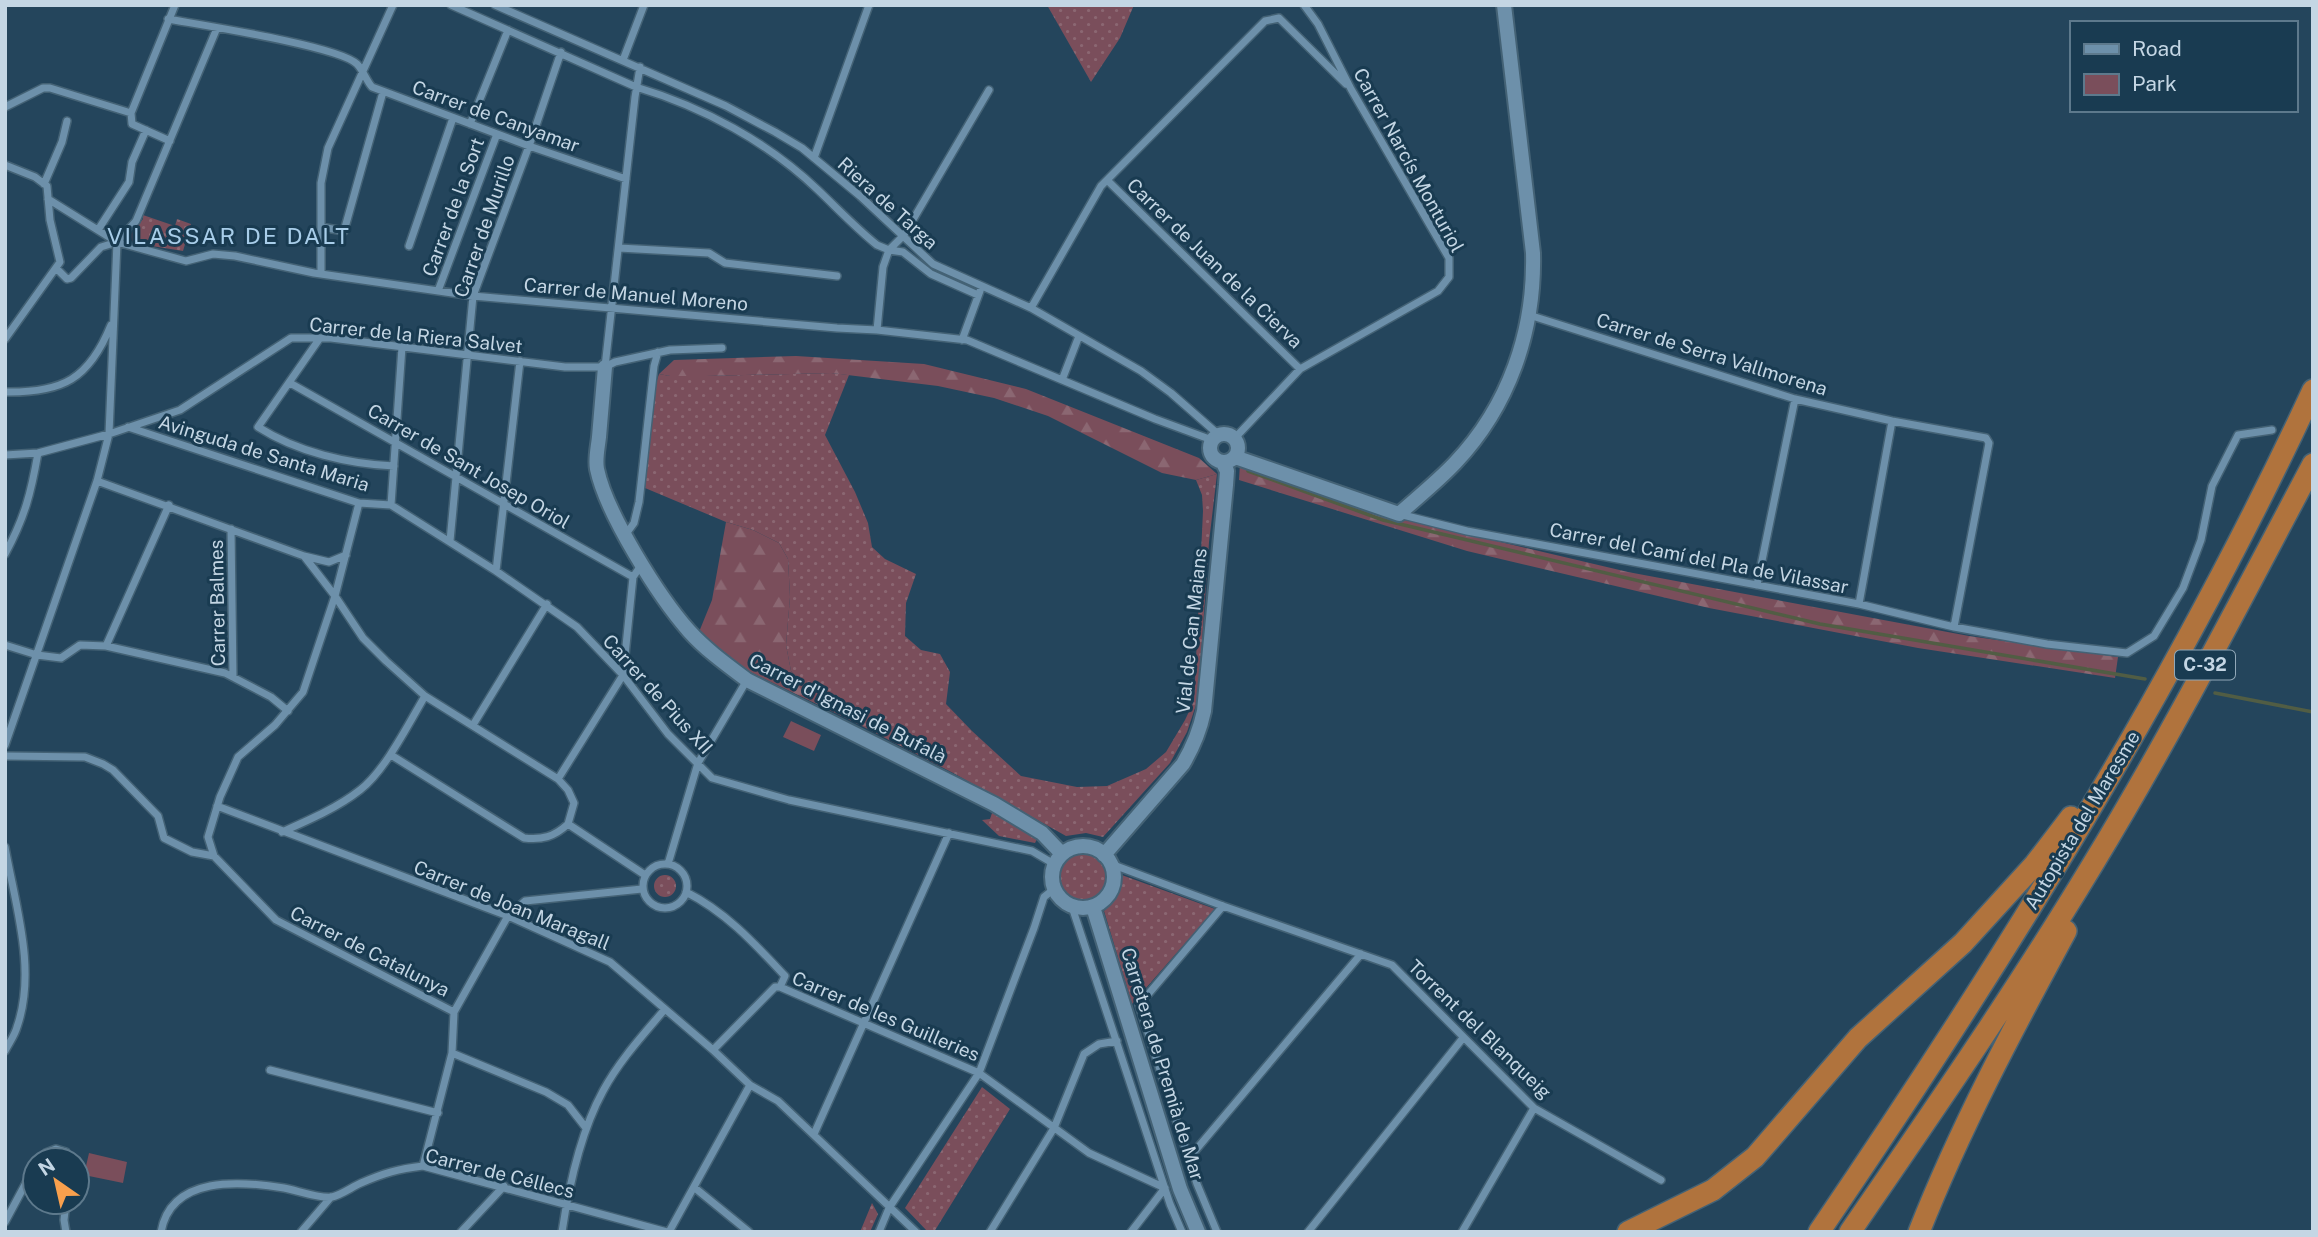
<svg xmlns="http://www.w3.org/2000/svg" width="2318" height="1237" font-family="'Public Sans',sans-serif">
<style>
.green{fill:url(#green-dots)}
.forest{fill:url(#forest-firs)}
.pitch{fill:#7a4e5b}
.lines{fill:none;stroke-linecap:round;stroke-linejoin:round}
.stream{stroke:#515d44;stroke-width:3.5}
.street-casing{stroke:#446275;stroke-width:10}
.secondary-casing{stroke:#446275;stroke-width:18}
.highway-casing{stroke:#446275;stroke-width:24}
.street{stroke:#6d90aa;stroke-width:7}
.secondary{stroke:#6d90aa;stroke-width:14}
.highway{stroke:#b0733d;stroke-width:21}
.labels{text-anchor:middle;stroke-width:6;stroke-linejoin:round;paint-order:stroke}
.shield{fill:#193b51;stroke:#91a8b8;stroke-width:2}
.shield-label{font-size:18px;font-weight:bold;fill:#c4d6e4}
.street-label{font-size:19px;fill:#c4d6e4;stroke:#193b51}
.quarter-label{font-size:23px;letter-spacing:2px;fill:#a8cde9;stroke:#193b51}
</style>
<defs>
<pattern id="green-dots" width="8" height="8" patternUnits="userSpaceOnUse" patternTransform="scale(1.75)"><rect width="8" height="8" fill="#7a4e5b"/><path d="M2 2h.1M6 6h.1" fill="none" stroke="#8b6772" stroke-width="1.8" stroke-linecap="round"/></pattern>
<pattern id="forest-firs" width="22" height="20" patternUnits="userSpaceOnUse" patternTransform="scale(1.75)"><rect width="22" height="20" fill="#7a4e5b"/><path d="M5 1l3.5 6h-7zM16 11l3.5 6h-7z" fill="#8b6772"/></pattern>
</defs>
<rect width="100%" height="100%" fill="#24455c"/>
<path class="green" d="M1047 5H1134L1120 38 1091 82Z
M143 215 175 226 177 219 191 224 183 251 133 243 130 235 143 219Z
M831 373 849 375 825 435 855 492 868 523 872 547 885 559 916 574 906 603 905 636 921 650 940 654 950 672 946 704 972 731 1021 776 1077 787 1107 786 1146 769 1166 752 1185 720 1194 701 1203 511 1202 495 1196 480 1217 474 1209 542 1198 699 1187 732 1170 763 1103 837 1086 833 1066 836 955 774 856 723 846 705 811 689 791 671 786 645 790 597 788 559 779 543 753 530 726 522 645 488 654 389 659 374 670 376H706Z
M993 810 1039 835 1035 843 999 836 982 820 990 819Z
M1060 877a23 23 0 1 1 46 0a23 23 0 1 1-46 0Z
M1119 874 1215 909 1132 1004 1104 911C1114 899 1122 891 1119 874Z
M654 886a11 11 0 1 1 22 0a11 11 0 1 1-22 0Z
M982 1087 1010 1109 934 1232H928L905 1208Z
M872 1203 878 1214 870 1232H860Z"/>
<path class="forest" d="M796 356 924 364 1026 389 1199 458 1217 474 1196 480 1162 473 1048 416 994 398 938 386 831 373 706 376H670L659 374 674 360Z
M1240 463 1395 517 1628 572 1969 636 2118 657 2115 678 1918 648 1709 608 1467 551 1239 480Z
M726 522 753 530 779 543 788 559 790 597 786 645 791 671 811 689 846 706 856 723 748 671 699 632 712 600Z"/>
<path class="pitch" d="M791 721 821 735 814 751 783 737Z
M89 1153 127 1162 123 1183 84 1175Z"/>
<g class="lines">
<path class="stream" d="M1248 471 1383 520 1820 624 2145 679
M2215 693 2313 712"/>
<defs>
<path id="street" d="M451 5 636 87C703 107 768 142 818 190 838 209 856 228 877 245L889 250 903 252 931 274 978 295
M495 5 726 106 775 132 802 148 860 196 933 264 1031 308 1141 371 1171 393 1219 435
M168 19C201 25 339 46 357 64 363 70 366 80 372 87L529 146 626 179
M623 60 644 5
M5 107 43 88H50L131 113
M470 124 508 30
M170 141 132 124 131 113 175 5
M814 158 869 5
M5 165 35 177 47 186 50 220 60 262 5 339
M1107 180 1300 369
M44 184 62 142 67 121
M48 199 117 242 186 261 213 254 235 256 314 273 473 296 837 328 877 330 967 340 1155 419 1212 440
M321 227 344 231 383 92
M98 230 129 182 132 162 146 130
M117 242 136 221 217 28
M409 246 453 118
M619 248 709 253 725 263 837 276
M56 268 67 279 71 278 101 247 117 242
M321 274V183L328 148 393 5
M438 291 497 134
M1031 308 1101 186 1265 21 1279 18 1346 84
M1529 315 1795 399 1892 421 1986 438 1989 443 1954 627
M877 330 883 267 889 250 904 235 989 90
M320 338 258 427C297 452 348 464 394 466
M962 340 980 291
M605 367 635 97 640 67
M1062 380 1079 336
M290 383 633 577
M5 392C63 393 89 379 111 325
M128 427 359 503 391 505 496 571 577 627 623 675 668 734 712 778 789 800 1032 851 1054 864
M1234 439 1300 369 1438 291 1449 277V258L1351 89 1318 24 1304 5
M5 455 38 453 109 434 180 410 291 338H331L565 367H605L615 362 670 350 722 348
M97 481 304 556 335 596 363 638 386 661 425 696 558 779 568 790 574 803 568 824 645 875
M391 505 402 347
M1399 514 1467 531 1859 604 1954 627 2047 644 2127 653 2154 636 2183 588 2201 540 2212 486 2238 435 2272 430
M231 529 233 677
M626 534 634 523 639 502 654 366 658 352
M450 541 473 296 529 146 561 52
M5 554C25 517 31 493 38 453
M304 556 329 562 346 555
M496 571 520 361
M1757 585 1795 399
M1859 604 1892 421
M5 645 37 655 61 658 80 645 106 646 225 673 271 697 288 711
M106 646 169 505
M473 725 547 604
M5 745 97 481 109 434 117 242
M391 755 524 838C542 840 554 837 568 824
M5 756 85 757 103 764 113 770 158 816 164 838 192 852 214 856 276 920 454 1012
M558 779 623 675 633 577 642 564
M217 806 508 916 610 962 713 1050 750 1085 778 1101 916 1232
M282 832C309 820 337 808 360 790 385 771 409 723 425 696
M5 847C15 904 37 970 17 1027 15 1035 9 1043 5 1051
M214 856 208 837 220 797 238 757 275 725 303 692 335 596 359 503
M643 886a22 22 0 1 1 44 0a22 22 0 1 1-44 0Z
M668 864 698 763 747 680
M1111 864 1223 906 1392 965 1534 1108 1661 1180
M686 892C726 912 755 944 785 976L780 987
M1072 907 1170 1204 1182 1232
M713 1050 775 987H780L979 1073 1089 1153 1165 1188
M452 1053 546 1092 568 1105 586 1128
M270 1070 438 1113
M814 1134 949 833
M1189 1158 1361 954
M40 1160 46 1153 56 1149 66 1152 69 1160
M423 1166 452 1053 454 1012 508 916 525 901 642 889
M695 1188 749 1232
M5 1222 35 1166
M66 1232 64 1220 66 1202
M161 1232C171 1175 241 1181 284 1188 296 1190 320 1199 332 1197 341 1195 352 1187 361 1183 384 1173 398 1169 423 1166L667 1232
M301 1232 331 1197
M461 1232 504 1186
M562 1232C569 1185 580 1133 603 1091 619 1061 643 1035 665 1009
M669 1232 750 1085
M879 1232 889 1208 979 1073 1034 928 1044 897 1054 889
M990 1232 1054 1128 1084 1054 1099 1044 1117 1041
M1131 1232 1165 1188
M1217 1232 1197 1184 1139 1005 1223 906
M1308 1232 1463 1038
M1462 1232 1534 1108"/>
<path id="secondary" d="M605 367C603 390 601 413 599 437 598 447 595 459 597 469 606 513 659 597 689 631 706 650 727 665 747 680L994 804 1042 833 1062 854
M1210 448a14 14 0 1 1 28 0a14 14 0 1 1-28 0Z
M1235 457 1399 514C1418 497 1438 481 1455 463 1509 406 1535 331 1533 253L1504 5
M1052 877a31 31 0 1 1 62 0a31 31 0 1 1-62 0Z
M1104 855 1183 764C1193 747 1200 730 1204 711L1226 485 1227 471 1223 463
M1093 907 1180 1189 1198 1232"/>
<path id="highway" d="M1628 1232 1713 1190 1755 1157 1858 1038 1963 943 2035 864 2071 817
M1819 1232C2002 963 2176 685 2313 390
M1850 1232C1933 1111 2017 990 2093 864 2172 734 2242 598 2313 464
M1919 1232C1960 1128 2013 1029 2066 931"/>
</defs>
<use href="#street" class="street-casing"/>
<use href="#secondary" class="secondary-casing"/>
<use href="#highway" class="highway-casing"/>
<use href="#street" class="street"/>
<use href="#secondary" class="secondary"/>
<use href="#highway" class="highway"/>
</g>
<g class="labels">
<rect class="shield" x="2175" y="650.5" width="60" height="29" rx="5"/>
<g class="shield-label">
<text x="2205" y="671">C-32</text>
</g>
<g class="street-label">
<text transform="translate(496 116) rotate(20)" y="7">Carrer de Canyamar</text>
<text transform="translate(1409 160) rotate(61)" y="7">Carrer Narcís Monturiol</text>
<text transform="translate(888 203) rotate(42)" y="7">Riera de Targa</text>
<text transform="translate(453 207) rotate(-70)" y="7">Carrer de la Sort</text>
<text transform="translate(484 226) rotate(-71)" y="7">Carrer de Murillo</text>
<text transform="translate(1215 263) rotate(44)" y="7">Carrer de Juan de la Cierva</text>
<text transform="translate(636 294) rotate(5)" y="7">Carrer de Manuel Moreno</text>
<text transform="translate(416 335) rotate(6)" y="7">Carrer de la Riera Salvet</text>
<text transform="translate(1712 354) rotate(17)" y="7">Carrer de Serra Vallmorena</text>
<text transform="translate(264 453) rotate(17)" y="7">Avinguda de Santa Maria</text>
<text transform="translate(469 466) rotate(30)" y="7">Carrer de Sant Josep Oriol</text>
<text transform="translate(1699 558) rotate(11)" y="7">Carrer del Camí del Pla de Vilassar</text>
<text transform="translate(217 603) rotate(-91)" y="7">Carrer Balmes</text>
<text transform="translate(1191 631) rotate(-84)" y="7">Vial de Can Maians</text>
<text transform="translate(658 694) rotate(48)" y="7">Carrer de Pius XII</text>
<text transform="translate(848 708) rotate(27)" y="7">Carrer d'Ignasi de Bufalà</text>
<text transform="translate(2082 820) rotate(-59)" y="7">Autopista del Maresme</text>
<text transform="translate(512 905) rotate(22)" y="7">Carrer de Joan Maragall</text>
<text transform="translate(370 951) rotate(27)" y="7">Carrer de Catalunya</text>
<text transform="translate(886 1016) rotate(23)" y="7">Carrer de les Guilleries</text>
<text transform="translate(1480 1029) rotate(44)" y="7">Torrent del Blanqueig</text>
<text transform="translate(1163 1064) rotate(73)" y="7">Carretera de Premià de Mar</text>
<text transform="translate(500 1173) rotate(14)" y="7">Carrer de Céllecs</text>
</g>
<g class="quarter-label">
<text x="229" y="244">VILASSAR DE DALT</text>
</g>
</g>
<rect width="2318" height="1237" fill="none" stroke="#c4d6e4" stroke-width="14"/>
<rect x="2070" y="21" width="228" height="91" fill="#193b51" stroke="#5d798c" stroke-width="2"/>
<rect x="2084" y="44" width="35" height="10" fill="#6d90aa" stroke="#5d798c" stroke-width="2"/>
<text x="2132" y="56" font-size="21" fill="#c4d6e4">Road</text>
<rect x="2084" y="74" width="35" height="21" fill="#7a4e5b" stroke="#5d798c" stroke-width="2"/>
<text x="2132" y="91" font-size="21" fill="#c4d6e4">Park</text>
<g transform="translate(56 1181) rotate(326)"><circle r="33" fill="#193b51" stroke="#5d798c" stroke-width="2"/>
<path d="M0-5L12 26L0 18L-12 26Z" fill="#f9a04d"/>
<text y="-10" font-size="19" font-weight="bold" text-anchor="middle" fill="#c4d6e4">N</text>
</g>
</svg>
